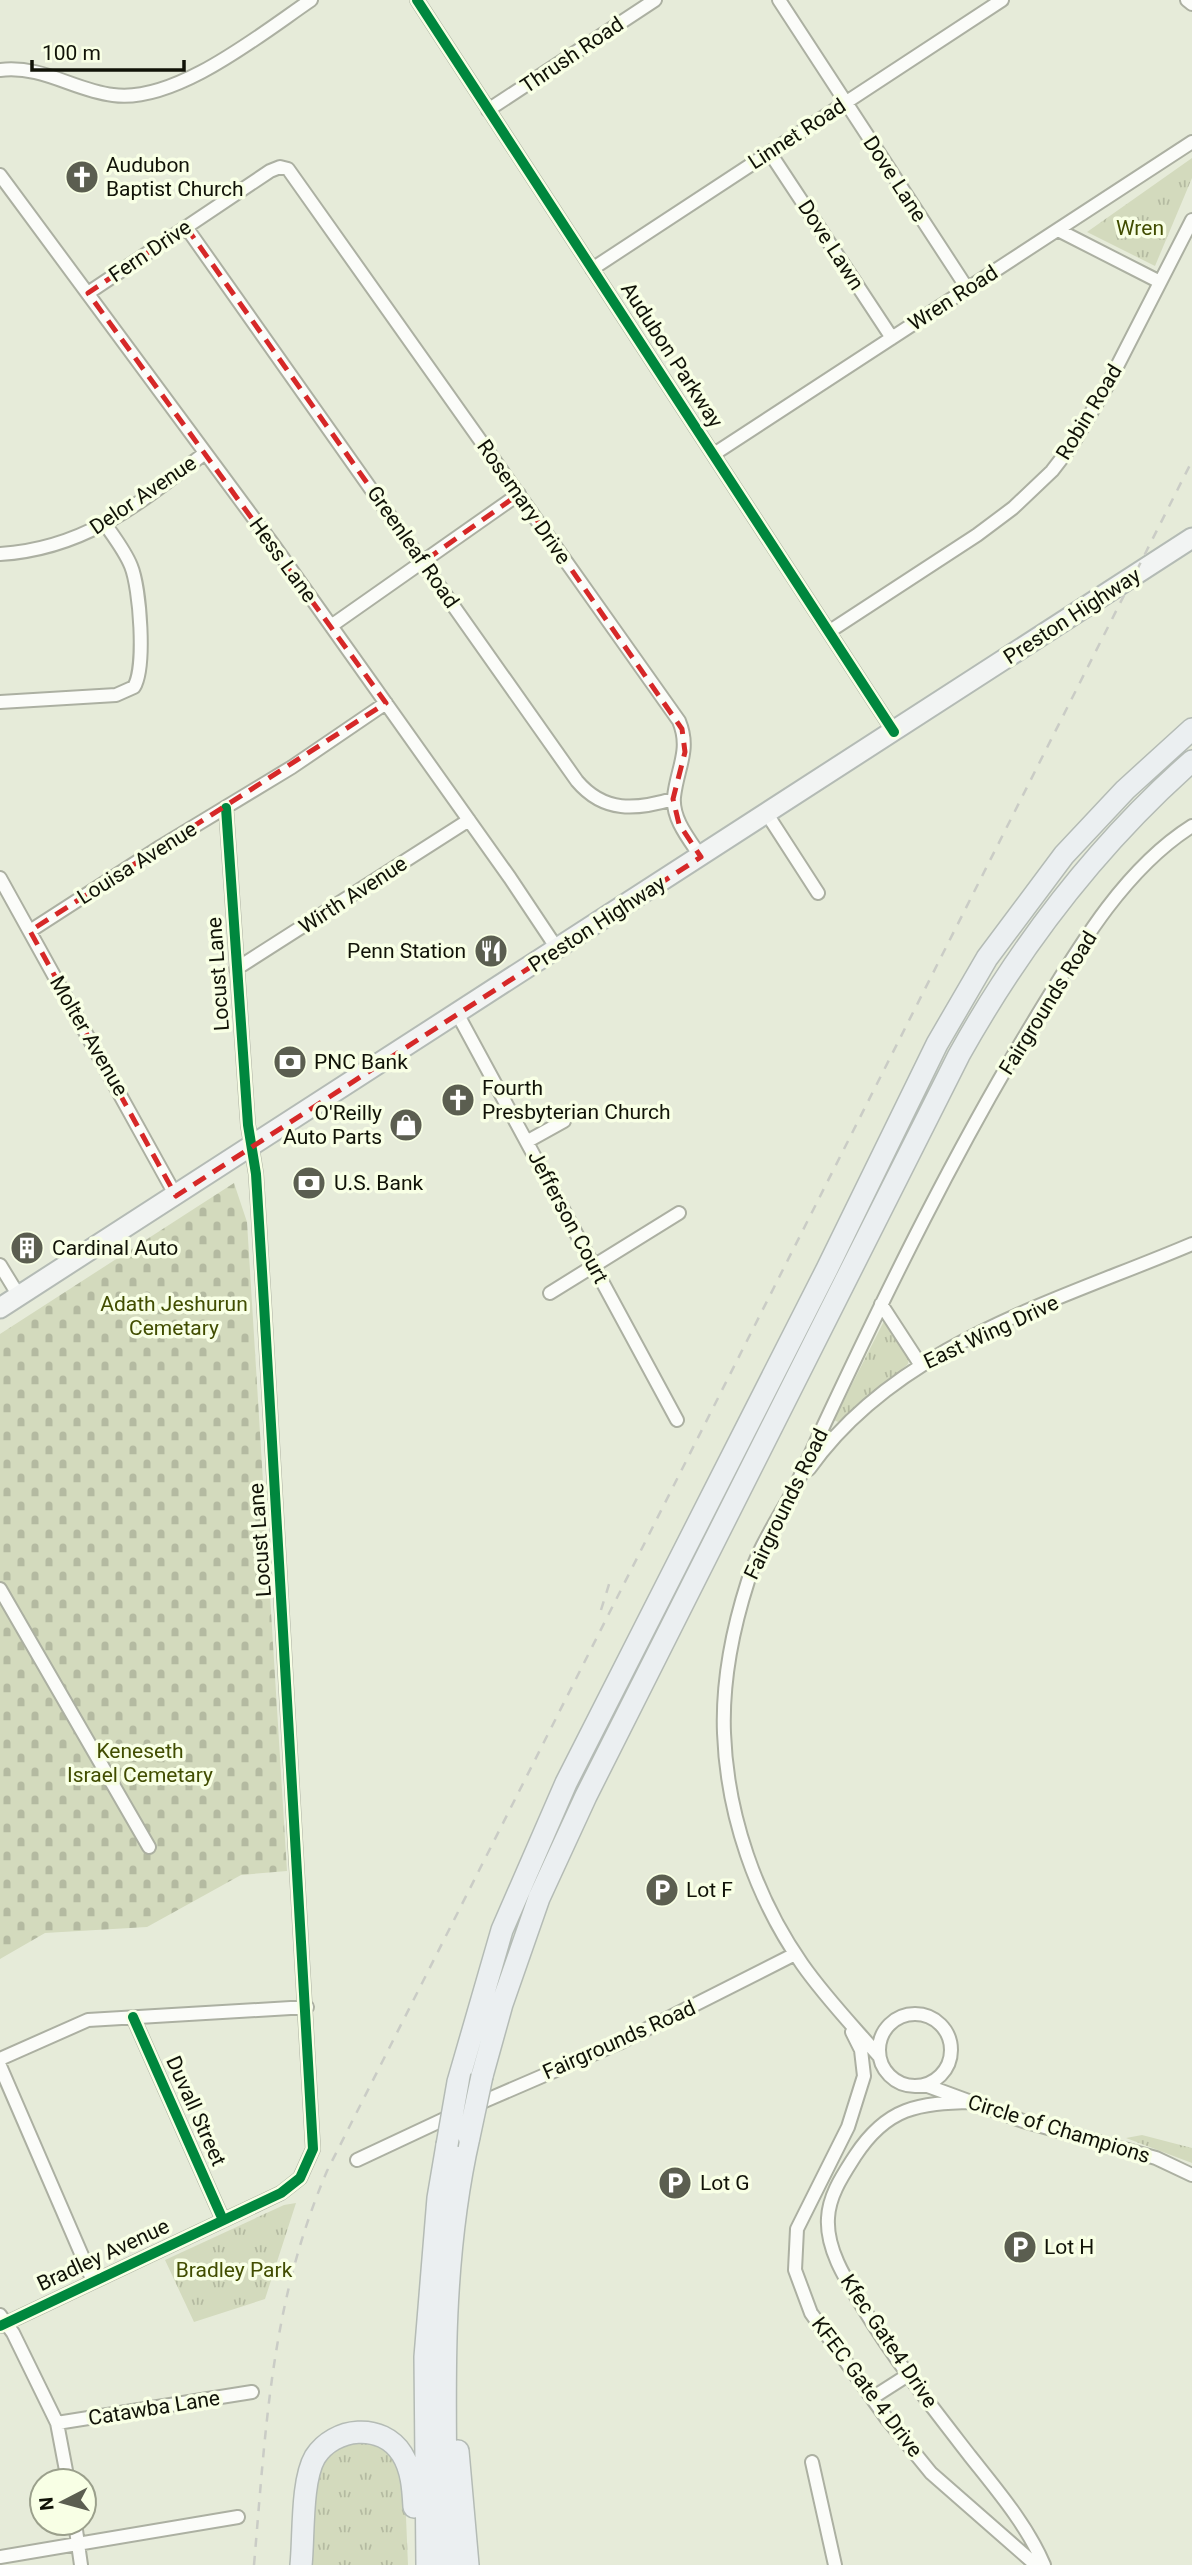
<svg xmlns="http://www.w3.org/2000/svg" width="1192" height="2565" font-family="Roboto,sans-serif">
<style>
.grass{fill:url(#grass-tufts)}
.cemetery{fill:url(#cemetery-stones)}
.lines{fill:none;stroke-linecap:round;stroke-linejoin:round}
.minor-casing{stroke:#acb0a2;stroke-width:16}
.primary-casing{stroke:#b4bbb5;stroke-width:23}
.motorway-casing{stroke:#b4bbb5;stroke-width:24}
.minor{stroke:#fbfcf9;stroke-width:12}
.primary{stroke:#f2f4f3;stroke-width:19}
.motorway{stroke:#ebeff1;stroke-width:21}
.rail{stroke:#caccc6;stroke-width:2.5;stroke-dasharray:9 9;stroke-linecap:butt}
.motorway-bridge-casing{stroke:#b4bbb5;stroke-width:24;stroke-linecap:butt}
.motorway-bridge{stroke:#ebeff1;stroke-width:21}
.cycleway-casing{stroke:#f8ffe5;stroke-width:15}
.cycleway{stroke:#00873e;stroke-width:10}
.marked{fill:none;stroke:#d62828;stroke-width:5;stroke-dasharray:14 9;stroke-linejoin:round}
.labels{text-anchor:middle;stroke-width:7;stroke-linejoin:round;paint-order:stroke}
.street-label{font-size:21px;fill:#101207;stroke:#f8ffe5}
.poi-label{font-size:21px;fill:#101207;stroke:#f8ffe5;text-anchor:start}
.park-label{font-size:21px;fill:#414d00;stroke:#f8ffe5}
</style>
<defs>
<pattern id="grass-tufts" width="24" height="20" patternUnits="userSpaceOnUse" patternTransform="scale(1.75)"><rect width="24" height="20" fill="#d3dabd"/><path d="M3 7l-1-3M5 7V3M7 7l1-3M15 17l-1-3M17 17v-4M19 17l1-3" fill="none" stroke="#b4baa1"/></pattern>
<pattern id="cemetery-stones" width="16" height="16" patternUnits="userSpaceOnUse" patternTransform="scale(1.75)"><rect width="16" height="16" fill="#d3dabd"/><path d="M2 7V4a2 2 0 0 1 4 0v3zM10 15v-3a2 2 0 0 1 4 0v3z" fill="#b4baa1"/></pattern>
</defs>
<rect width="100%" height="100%" fill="#e6ebd9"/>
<path class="grass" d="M1192 158V178L1155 266 1087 232Z
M884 1321 888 1322 909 1357 908 1364 838 1422 834 1420Z
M1142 2135 1192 2148V2163L1126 2138Z
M296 2203 265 2299 194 2322 165 2260 284 2205Z
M379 2441 404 2469 408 2565H306L313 2477 336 2444Z"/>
<path class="cemetery" d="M234 1183 247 1222 287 1871 241 1875 147 1927 45 1933 0 1959V1334Z"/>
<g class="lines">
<defs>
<path id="minor" d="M417 0 894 732
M779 0 967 288
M1187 0 1192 4
M0 70C43 65 73 90 113 95 175 104 261 34 311 0
M488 110 655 0
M770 153 892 338
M0 175 275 547 510 878 558 950
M186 227 577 781C604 813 636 810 673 799
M1058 230 1160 282
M592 269 1002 0
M88 293 270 171 280 167 288 169 679 721C691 750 677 768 674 797 672 819 689 839 701 857
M714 454 1192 142
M0 554C85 549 140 503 205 453
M331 626 519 494
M830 631 977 535 1013 508 1052 471 1072 445 1107 386 1192 220
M0 702 116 695 134 687C146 667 140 588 131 566 125 551 114 537 105 524
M767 814 818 893
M0 878 176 1196
M30 931 160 847 292 767 386 703
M236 969 469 820
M458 1015 677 1420
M528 1141 564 1121
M0 1265 19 1296
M550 1293 679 1213
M881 1304 920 1364
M809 1469C897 1344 1058 1301 1192 1244
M0 1589 149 1847
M879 2050a36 36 0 1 1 72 0a36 36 0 1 1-72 0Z
M133 2017 223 2220
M852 2032 861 2050 864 2076 848 2127 797 2229 795 2270 811 2313 887 2419 931 2473 1036 2565
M879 2056C853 2026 825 1997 802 1964 756 1898 727 1815 724 1733 722 1680 732 1631 748 1581 758 1549 776 1522 792 1493 803 1472 812 1450 822 1429 888 1288 956 1149 1037 1016 1078 948 1124 869 1192 826
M0 2059 88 2020 307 2007
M0 2066 93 2281
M925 2085 1023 2121 1156 2158 1192 2175
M973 2102C918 2103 887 2107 855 2156 843 2175 829 2195 828 2218 826 2249 846 2280 862 2306 894 2359 932 2407 970 2456 997 2490 1027 2525 1044 2565
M473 2106 619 2043 795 1954
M357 2160 453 2115
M0 2315 13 2333 57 2423 68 2481
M0 2326 281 2193 300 2178 313 2149 264 1304 256 1174 248 1125 226 808
M872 2398 908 2375
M57 2423 252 2392
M812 2462 835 2565
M75 2523 81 2565
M0 2557 238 2517"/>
<path id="primary" d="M0 1308 1192 538"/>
<path id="motorway" d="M482 2076 502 2004 539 1898 586 1796 959 1055C1021 944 1097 845 1192 761
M458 2082 502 1930 566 1783 827 1269 937 1044 987 958 1064 855 1125 790 1192 729
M458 2451 468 2565
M301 2565C304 2537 301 2481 315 2457 334 2427 382 2422 402 2454 412 2470 413 2489 414 2507
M427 2565 425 2357 438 2198 447 2145
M447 2565C446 2422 437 2278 469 2137"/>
</defs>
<use href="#minor" class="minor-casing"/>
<use href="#primary" class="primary-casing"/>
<use href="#motorway" class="motorway-casing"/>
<use href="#minor" class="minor"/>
<use href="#primary" class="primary"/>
<use href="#motorway" class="motorway"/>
<path class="rail" d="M601 1610 611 1578
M254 2565C266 2426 271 2302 327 2171L1192 461"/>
<defs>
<path id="motorway-bridge" d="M469 2137 482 2076
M447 2145 458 2082"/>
</defs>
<use href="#motorway-bridge" class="motorway-bridge-casing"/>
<use href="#motorway-bridge" class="motorway-bridge"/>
<defs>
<path id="cycleway" d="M417 0 894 732
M133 2017 223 2220
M0 2326 281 2193 300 2178 313 2149 264 1304 256 1174 248 1125 226 808"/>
</defs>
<use href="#cycleway" class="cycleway-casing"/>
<use href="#cycleway" class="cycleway"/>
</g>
<path class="marked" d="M186 227 423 562 519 494 682 729 685 752 673 799 679 824 701 857 176 1196 30 931 386 703 88 293Z"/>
<defs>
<symbol id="church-disc" viewBox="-11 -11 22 22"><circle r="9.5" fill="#5b5e50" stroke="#f8ffe5"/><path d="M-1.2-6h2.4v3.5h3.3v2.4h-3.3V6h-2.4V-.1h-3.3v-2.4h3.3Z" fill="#fff"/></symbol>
<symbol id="restaurant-disc" viewBox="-11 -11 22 22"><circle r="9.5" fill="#5b5e50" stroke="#f8ffe5"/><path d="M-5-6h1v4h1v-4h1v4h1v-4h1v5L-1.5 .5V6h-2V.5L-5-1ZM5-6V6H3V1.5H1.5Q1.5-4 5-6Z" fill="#fff"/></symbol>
<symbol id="bank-disc" viewBox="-11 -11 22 22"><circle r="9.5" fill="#5b5e50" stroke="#f8ffe5"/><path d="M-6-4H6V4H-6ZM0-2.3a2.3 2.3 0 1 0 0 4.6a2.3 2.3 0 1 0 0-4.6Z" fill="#fff"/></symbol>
<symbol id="shop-disc" viewBox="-11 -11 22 22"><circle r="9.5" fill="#5b5e50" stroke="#f8ffe5"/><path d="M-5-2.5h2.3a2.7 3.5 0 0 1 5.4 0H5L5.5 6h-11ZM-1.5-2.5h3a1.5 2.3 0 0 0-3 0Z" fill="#fff"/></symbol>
<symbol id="building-disc" viewBox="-11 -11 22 22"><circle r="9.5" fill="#5b5e50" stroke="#f8ffe5"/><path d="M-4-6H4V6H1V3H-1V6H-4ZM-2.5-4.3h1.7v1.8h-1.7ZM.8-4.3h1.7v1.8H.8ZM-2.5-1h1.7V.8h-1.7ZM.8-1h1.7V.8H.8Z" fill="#fff"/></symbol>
<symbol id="parking-disc" viewBox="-11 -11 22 22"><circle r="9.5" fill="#5b5e50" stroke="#f8ffe5"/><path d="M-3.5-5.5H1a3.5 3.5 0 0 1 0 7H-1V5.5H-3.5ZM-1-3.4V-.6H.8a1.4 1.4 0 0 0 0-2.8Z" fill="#fff"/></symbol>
</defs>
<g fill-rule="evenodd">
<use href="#church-disc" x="63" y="158" width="38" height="38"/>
<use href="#restaurant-disc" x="472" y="932" width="38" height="38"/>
<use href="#bank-disc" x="271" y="1043" width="38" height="38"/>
<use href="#church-disc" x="439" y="1081" width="38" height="38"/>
<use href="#shop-disc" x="387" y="1106" width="38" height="38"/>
<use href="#bank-disc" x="290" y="1164" width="38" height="38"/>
<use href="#building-disc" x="8" y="1229" width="38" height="38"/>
<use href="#parking-disc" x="643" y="1871" width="38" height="38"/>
<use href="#parking-disc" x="656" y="2164" width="38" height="38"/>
<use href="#parking-disc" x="1001" y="2228" width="38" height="38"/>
</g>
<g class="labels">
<g class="street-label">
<text transform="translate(572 55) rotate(-34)" y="7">Thrush Road</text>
<text transform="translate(797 134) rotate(-33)" y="7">Linnet Road</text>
<text transform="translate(895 179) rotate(57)" y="7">Dove Lane</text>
<text transform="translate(831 245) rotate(57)" y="7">Dove Lawn</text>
<text transform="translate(150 251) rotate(-34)" y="7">Fern Drive</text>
<text transform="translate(953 298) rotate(-33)" y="7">Wren Road</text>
<text transform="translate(672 355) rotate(57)" y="7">Audubon Parkway</text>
<text transform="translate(1089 412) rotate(-59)" y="7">Robin Road</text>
<text transform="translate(143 495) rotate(-34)" y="7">Delor Avenue</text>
<text transform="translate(524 502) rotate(55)" y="7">Rosemary Drive</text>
<text transform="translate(413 547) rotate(55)" y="7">Greenleaf Road</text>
<text transform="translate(283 560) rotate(54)" y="7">Hess Lane</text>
<text transform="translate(1072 616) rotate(-33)" y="7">Preston Highway</text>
<text transform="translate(137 863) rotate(-32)" y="7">Louisa Avenue</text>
<text transform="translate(353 895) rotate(-33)" y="7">Wirth Avenue</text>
<text transform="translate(597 924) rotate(-33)" y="7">Preston Highway</text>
<text transform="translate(218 974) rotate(-94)" y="7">Locust Lane</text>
<text transform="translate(1048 1003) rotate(-58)" y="7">Fairgrounds Road</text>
<text transform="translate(89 1036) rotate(60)" y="7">Molter Avenue</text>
<text transform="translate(568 1217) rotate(62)" y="7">Jefferson Court</text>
<text transform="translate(991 1332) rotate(-25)" y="7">East Wing Drive</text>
<text transform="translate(786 1504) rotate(-64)" y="7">Fairgrounds Road</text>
<text transform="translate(260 1540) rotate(-94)" y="7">Locust Lane</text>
<text transform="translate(619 2040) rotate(-24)" y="7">Fairgrounds Road</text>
<text transform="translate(196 2111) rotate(66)" y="7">Duvall Street</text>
<text transform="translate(1059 2129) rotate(17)" y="7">Circle of Champions</text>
<text transform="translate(103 2255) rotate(-25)" y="7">Bradley Avenue</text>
<text transform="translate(889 2341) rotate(56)" y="7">Kfec Gate4 Drive</text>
<text transform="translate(867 2387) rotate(53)" y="7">KFEC Gate 4 Drive</text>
<text transform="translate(154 2408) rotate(-9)" y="7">Catawba Lane</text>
</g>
<g class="poi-label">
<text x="106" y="172">Audubon<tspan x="106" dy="24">Baptist Church</tspan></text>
<text x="466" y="958" text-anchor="end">Penn Station</text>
<text x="314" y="1069">PNC Bank</text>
<text x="482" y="1095">Fourth<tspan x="482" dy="24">Presbyterian Church</tspan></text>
<text x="382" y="1120" text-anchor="end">O'Reilly<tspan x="382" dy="24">Auto Parts</tspan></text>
<text x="334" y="1190">U.S. Bank</text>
<text x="52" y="1255">Cardinal Auto</text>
<text x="686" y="1897">Lot F</text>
<text x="700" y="2190">Lot G</text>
<text x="1044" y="2254">Lot H</text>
</g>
<g class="park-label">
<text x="1140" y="235">Wren</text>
<text x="174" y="1311">Adath Jeshurun<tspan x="174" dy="24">Cemetary</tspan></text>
<text x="140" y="1758">Keneseth<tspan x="140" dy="24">Israel Cemetary</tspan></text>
<text x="234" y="2277">Bradley Park</text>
</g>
</g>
<g transform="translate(63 2502) rotate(264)"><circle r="33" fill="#f8ffe5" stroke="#9ba08c" stroke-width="2"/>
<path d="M0-5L12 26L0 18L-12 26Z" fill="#5b5e50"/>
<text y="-10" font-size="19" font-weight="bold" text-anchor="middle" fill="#101207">N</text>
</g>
<path d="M32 60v10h152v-10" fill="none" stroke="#101207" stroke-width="3.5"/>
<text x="42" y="60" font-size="21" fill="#101207" stroke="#f8ffe5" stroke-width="5" paint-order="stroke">100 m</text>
</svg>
